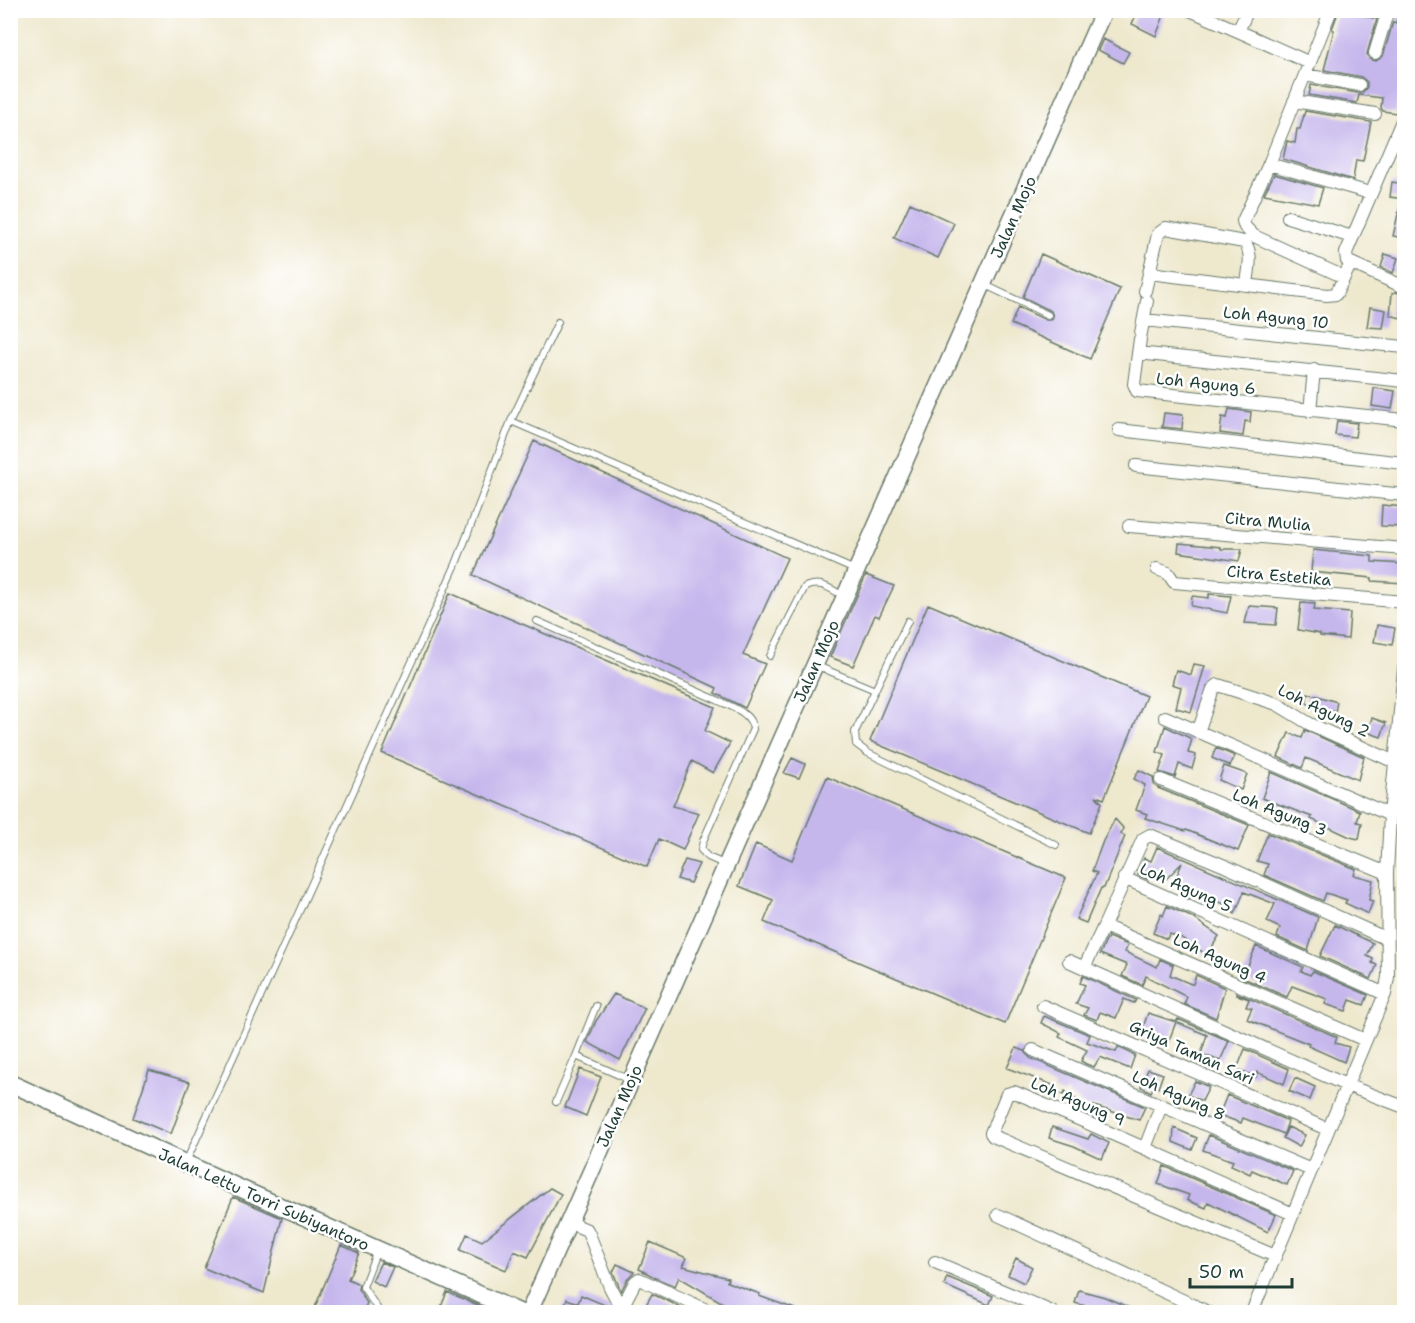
<svg xmlns="http://www.w3.org/2000/svg" width="1415" height="1323" font-family="'Shantell Sans',sans-serif">
<style>
.building{fill:#c5b6ec}
.lines{fill:none;stroke-linecap:round;stroke-linejoin:round}
.lane-casing{stroke:#67796a;stroke-width:8}
.street-casing{stroke:#67796a;stroke-width:14}
.secondary-casing{stroke:#67796a;stroke-width:19}
.lane{stroke:#fff;stroke-width:6}
.street{stroke:#fff;stroke-width:12}
.secondary{stroke:#fff;stroke-width:16}
.labels{text-anchor:middle;stroke-width:5;stroke-linejoin:round;paint-order:stroke}
.street-label{font-size:16px;fill:#1f3d34;stroke:#fff}
</style>
<rect width="100%" height="100%" fill="#fff"/>
<filter id="ink" filterUnits="userSpaceOnUse"><feTurbulence type="fractalNoise" baseFrequency=".0167" numOctaves="2"/><feDisplacementMap in="SourceGraphic" scale="12" xChannelSelector="R" yChannelSelector="G"/><feConvolveMatrix kernelMatrix="1 2 1 2 8 2 1 2 1" color-interpolation-filters="sRGB"/></filter>
<filter id="wash" filterUnits="userSpaceOnUse"><feTurbulence type="fractalNoise" baseFrequency=".008" numOctaves="4" result="noise"/><feDisplacementMap in="SourceGraphic" scale="24" xChannelSelector="R" yChannelSelector="G"/><feGaussianBlur stdDeviation="1.35" result="paint"/><feColorMatrix in="noise" values="0 0 0 0 0 0 0 0 0 0 0 0 0 0 0 0 0 1.4 0 .05"/><feComposite in="paint" operator="in"/></filter>
<g filter="url(#wash)">
<rect width="100%" height="100%" fill="#eee8cd"/>
<g id="blocks">
<path class="building" d="M1138 10H1166L1156 36 1132 24Z
M1339 10H1354L1353 13 1377 19 1367 54 1369 59 1376 61 1383 56 1393 22 1396 23 1399 10H1404V84H1400L1396 113 1383 111 1381 108 1382 98 1359 95 1357 103 1309 95 1311 85 1358 93H1362L1367 87V82L1361 77 1324 70 1334 30 1332 29Z
M1103 39 1129 52 1123 63 1098 50Z
M1305 111 1371 122 1363 161 1356 160 1353 180 1283 159 1287 141 1295 143 1297 129H1300Z
M1274 174 1323 188 1318 204 1264 194Z
M1392 182 1404 184V199L1390 197Z
M910 203 954 223 938 258 894 238Z
M1400 205 1404 206V238L1393 236Z
M1041 254 1120 289 1090 359 1011 324 1018 307 1046 320H1050L1053 317 1051 311 1023 297Z
M1385 254 1398 258 1393 273 1381 267Z
M1396 292 1404 295V319L1390 315 1392 293Z
M1370 307 1386 310 1383 328 1367 327Z
M1374 388 1395 391 1392 409 1372 406Z
M1229 409 1251 412 1250 422 1245 421 1243 436 1220 433 1222 417 1227 418Z
M1164 413 1183 415 1182 429 1162 427Z
M1337 421 1357 423 1355 437 1335 435Z
M534 441 787 558 743 655 765 664 745 708 715 693 717 688 473 575Z
M1382 505 1404 507 1402 527 1381 526Z
M1179 543 1221 547V549H1242L1239 561 1178 552Z
M1313 550 1372 556V562L1404 564V583L1372 581V578L1311 572Z
M866 575 894 586 879 617 875 615 853 666 830 657Z
M450 593 715 707 705 731 730 743 713 773 692 761 673 806 699 813 683 850 659 839 647 867 382 753Z
M1209 594 1231 596 1227 613 1191 606 1192 596 1209 598Z
M1301 603 1315 604 1314 610 1350 613 1348 639 1320 636V634L1298 630Z
M928 604 1146 696 1104 799 1096 796 1102 803 1089 833 870 741Z
M1249 606 1278 608 1276 625 1245 623Z
M1377 625 1395 628 1392 645 1374 642Z
M1194 664 1205 666 1191 712 1176 708 1181 687 1172 684 1176 670 1191 675Z
M1308 693 1337 702 1335 712 1306 703Z
M1372 718 1386 723 1381 737 1367 732Z
M1165 726 1192 739 1188 753 1196 755 1192 769 1179 764 1175 777 1159 772 1165 755 1157 752Z
M1305 730 1364 757 1358 780 1306 758 1302 768 1278 757 1289 733 1302 738Z
M1216 748 1235 756 1230 766 1212 758Z
M792 758 805 764 799 778 784 773Z
M1224 766 1247 774 1241 790 1219 780Z
M1139 770 1153 777 1154 785 1158 788 1249 825 1238 851 1186 830 1185 831 1145 818 1147 814 1136 810 1145 785 1134 779Z
M1271 772 1360 811 1357 822 1362 823 1359 839 1350 837 1311 819 1312 817 1262 798Z
M827 777 1066 878 1005 1024 764 922 773 900 739 886 756 844 792 860Z
M1115 819 1123 828 1121 834 1125 836 1104 888H1101L1086 923 1076 919 1097 873 1092 871 1103 841Z
M1268 833 1356 869 1354 875 1373 880 1369 900 1373 901 1368 914 1345 903 1347 900 1326 893 1323 901 1264 875 1268 864 1257 861Z
M1157 847 1318 917 1308 951 1277 937 1280 928 1267 922 1275 904 1244 892 1235 914 1222 903 1193 894 1191 899 1184 895 1189 890 1174 883 1182 863 1166 879 1146 872 1147 879 1138 875 1144 858 1151 861Z
M685 860 699 864 690 883 677 879Z
M1167 906 1193 918 1219 936 1207 955 1180 937 1169 934 1167 939 1153 933 1161 914 1163 916Z
M1335 925 1373 943 1367 956 1373 959 1372 963 1377 965 1371 979 1320 956Z
M1108 937 1128 945 1125 952 1157 967 1160 959 1173 965 1170 975 1191 984H1193L1196 975 1225 988 1216 1018 1184 1004 1187 997 1146 976 1142 985 1122 976 1127 965 1100 954Z
M1256 946 1303 967 1301 971 1310 975 1313 971 1368 995 1364 1005 1350 1000 1346 1011 1325 1004 1327 999 1292 986 1287 997 1243 978Z
M1083 976 1136 1000 1134 1003 1124 999 1116 1018 1100 1012 1097 1020 1084 1015 1088 1008 1076 1004 1085 985 1080 983Z
M1237 993 1337 1037 1335 1043 1349 1047 1344 1062 1308 1046 1309 1044 1247 1019 1252 1008 1246 1007 1249 999 1237 995Z
M614 994 645 1008 620 1060 587 1042 596 1021Z
M1148 1013 1176 1022 1168 1043 1141 1033Z
M1044 1016 1090 1035 1087 1042 1116 1052 1118 1047 1135 1055 1130 1069 1100 1057 1094 1067 1086 1064 1081 1061 1087 1050 1059 1037 1061 1033 1041 1023Z
M1178 1019 1229 1041 1220 1061 1201 1054 1207 1035 1176 1022Z
M1016 1048 1025 1051 1030 1058 1145 1107 1139 1120 1094 1106 1093 1109 1085 1106 1065 1091 1064 1095 1053 1090 1055 1086 1007 1068Z
M1245 1049 1289 1069 1284 1084 1257 1072 1256 1077 1237 1069Z
M580 1069 601 1077 586 1116 565 1107Z
M1148 1069 1163 1074 1158 1088 1154 1086 1151 1092 1141 1087Z
M149 1070 190 1082 171 1134 133 1118Z
M1295 1078 1315 1087 1310 1100 1289 1091Z
M1195 1081 1209 1087 1202 1101 1188 1095Z
M1227 1095 1288 1121 1284 1134 1243 1118 1241 1123 1219 1115Z
M1052 1127 1088 1139 1091 1134 1109 1143 1102 1159 1074 1146 1049 1138Z
M1288 1127 1305 1135 1299 1147 1283 1138Z
M1174 1128 1197 1138 1192 1150 1173 1142Z
M1209 1135 1293 1171 1287 1185 1252 1170 1250 1174 1231 1165 1233 1161 1203 1150Z
M1164 1166 1276 1215 1268 1232 1208 1202 1206 1208 1187 1200 1189 1195 1158 1184Z
M550 1188 561 1194 528 1257 514 1251 506 1270 460 1250 467 1234 482 1241Z
M233 1197 282 1218 264 1293 204 1268Z
M650 1242 687 1258 683 1266 728 1278 727 1282 760 1294 759 1296 801 1311 800 1312H738L679 1277 675 1286 660 1280 639 1269Z
M341 1245 359 1253 348 1279 359 1284 358 1289 367 1303 363 1312H313Z
M1016 1258 1032 1267 1024 1283 1008 1275Z
M381 1262 393 1267 384 1287 372 1281Z
M617 1264 634 1272 628 1278 621 1291 613 1272Z
M947 1277 993 1296 989 1305 944 1285Z
M1079 1290 1105 1297 1139 1312H1106L1075 1303Z
M447 1292 494 1312H439Z
M652 1294 672 1303 688 1312H655L645 1307Z
M581 1295 612 1308 614 1312H561L567 1299 578 1303Z"/>
</g>
</g>
<g filter="url(#ink)">
<use href="#blocks" fill-opacity="0" stroke="#67796a" stroke-width="1.5"/>
<g class="lines">
<defs>
<path id="lane" d="M983 284 1048 315
M511 421 855 570
M537 621 717 700C731 707 751 712 753 729L703 841 701 850 708 857 724 864
M908 621 855 732 856 744 868 753 1056 845
M770 656 805 587C821 580 830 589 844 596
M815 665 875 690
M576 1056 596 1006
M556 1102 576 1056 630 1080
M186 1162 456 564 511 421 558 322
M375 1312 377 1308 363 1287 377 1250"/>
<path id="street" d="M1190 10 1238 31 1248 10
M1331 10 1269 164 1243 221 1245 227 1254 236 1344 277
M1238 31 1310 63
M1375 53 1388 10
M1305 75 1359 85
M1294 101 1375 114
M1404 116 1346 253 1347 261 1351 263 1404 287
M1269 164 1370 193
M1288 217 1352 237
M1149 273 1327 295 1336 294 1351 263
M1145 291 1158 234 1166 228 1244 242C1254 253 1248 271 1247 285
M1144 320 1404 347
M1141 333 1147 301
M1140 339 1134 384 1137 391 1404 420
M1138 353 1404 381
M1310 411 1314 370
M1119 430 1404 463
M1136 466 1404 495
M1129 526 1404 549
M1157 569 1168 573 1174 582 1404 602
M1165 717 1390 815
M1198 732 1213 689 1218 685 1277 704 1310 724 1395 762
M1161 780 1387 873
M1124 878 1385 994
M1104 926 1143 839 1150 835 1225 866 1387 939
M1069 961 1346 1085 1404 1107
M1084 968 1104 926 1365 1040
M1043 1006 1327 1129
M1033 1050 1311 1170
M1145 1148 1161 1106
M998 1215 1208 1312
M568 1222 587 1230 589 1234 610 1287 623 1312
M1275 1256 993 1136 991 1133 1007 1094 1014 1092 1083 1121 1293 1214
M935 1262 1052 1312
M621 1309 635 1282 639 1279 711 1312
M1252 1312 1385 994 1388 977 1387 873 1390 815 1404 669"/>
<path id="secondary" d="M10 1083 246 1191 519 1312
M529 1312 1104 10"/>
</defs>
<use href="#lane" class="lane-casing"/>
<use href="#street" class="street-casing"/>
<use href="#secondary" class="secondary-casing"/>
<use href="#lane" class="lane"/>
<use href="#street" class="street"/>
<use href="#secondary" class="secondary"/>
</g>
</g>
<g class="labels">
<g class="street-label">
<text transform="translate(1013 217) rotate(-66)" y="6">Jalan Mojo</text>
<text transform="translate(1276 317) rotate(6)" y="6">Loh Agung 10</text>
<text transform="translate(1206 383) rotate(6)" y="6">Loh Agung 6</text>
<text transform="translate(1268 521) rotate(5)" y="6">Citra Mulia</text>
<text transform="translate(1279 575) rotate(5)" y="6">Citra Estetika</text>
<text transform="translate(816 661) rotate(-66)" y="6">Jalan Mojo</text>
<text transform="translate(1324 710) rotate(26)" y="6">Loh Agung 2</text>
<text transform="translate(1280 812) rotate(22)" y="6">Loh Agung 3</text>
<text transform="translate(1186 887) rotate(24)" y="6">Loh Agung 5</text>
<text transform="translate(1220 958) rotate(24)" y="6">Loh Agung 4</text>
<text transform="translate(1192 1052) rotate(24)" y="6">Griya Taman Sari</text>
<text transform="translate(1179 1095) rotate(24)" y="6">Loh Agung 8</text>
<text transform="translate(1078 1101) rotate(23)" y="6">Loh Agung 9</text>
<text transform="translate(619 1106) rotate(-66)" y="6">Jalan Mojo</text>
<text transform="translate(264 1199) rotate(24)" y="6">Jalan Lettu Torri Subiyantoro</text>
</g>
</g>
<rect width="1415" height="1323" fill="none" stroke="#fff" stroke-width="36"/>
<path d="M1190 1278v9h102v-9" fill="none" stroke="#1f3d34" stroke-width="3"/>
<text x="1199" y="1278" font-size="18" fill="#1f3d34" stroke="#ffffff" stroke-width="4.5" paint-order="stroke">50 m</text>
</svg>
